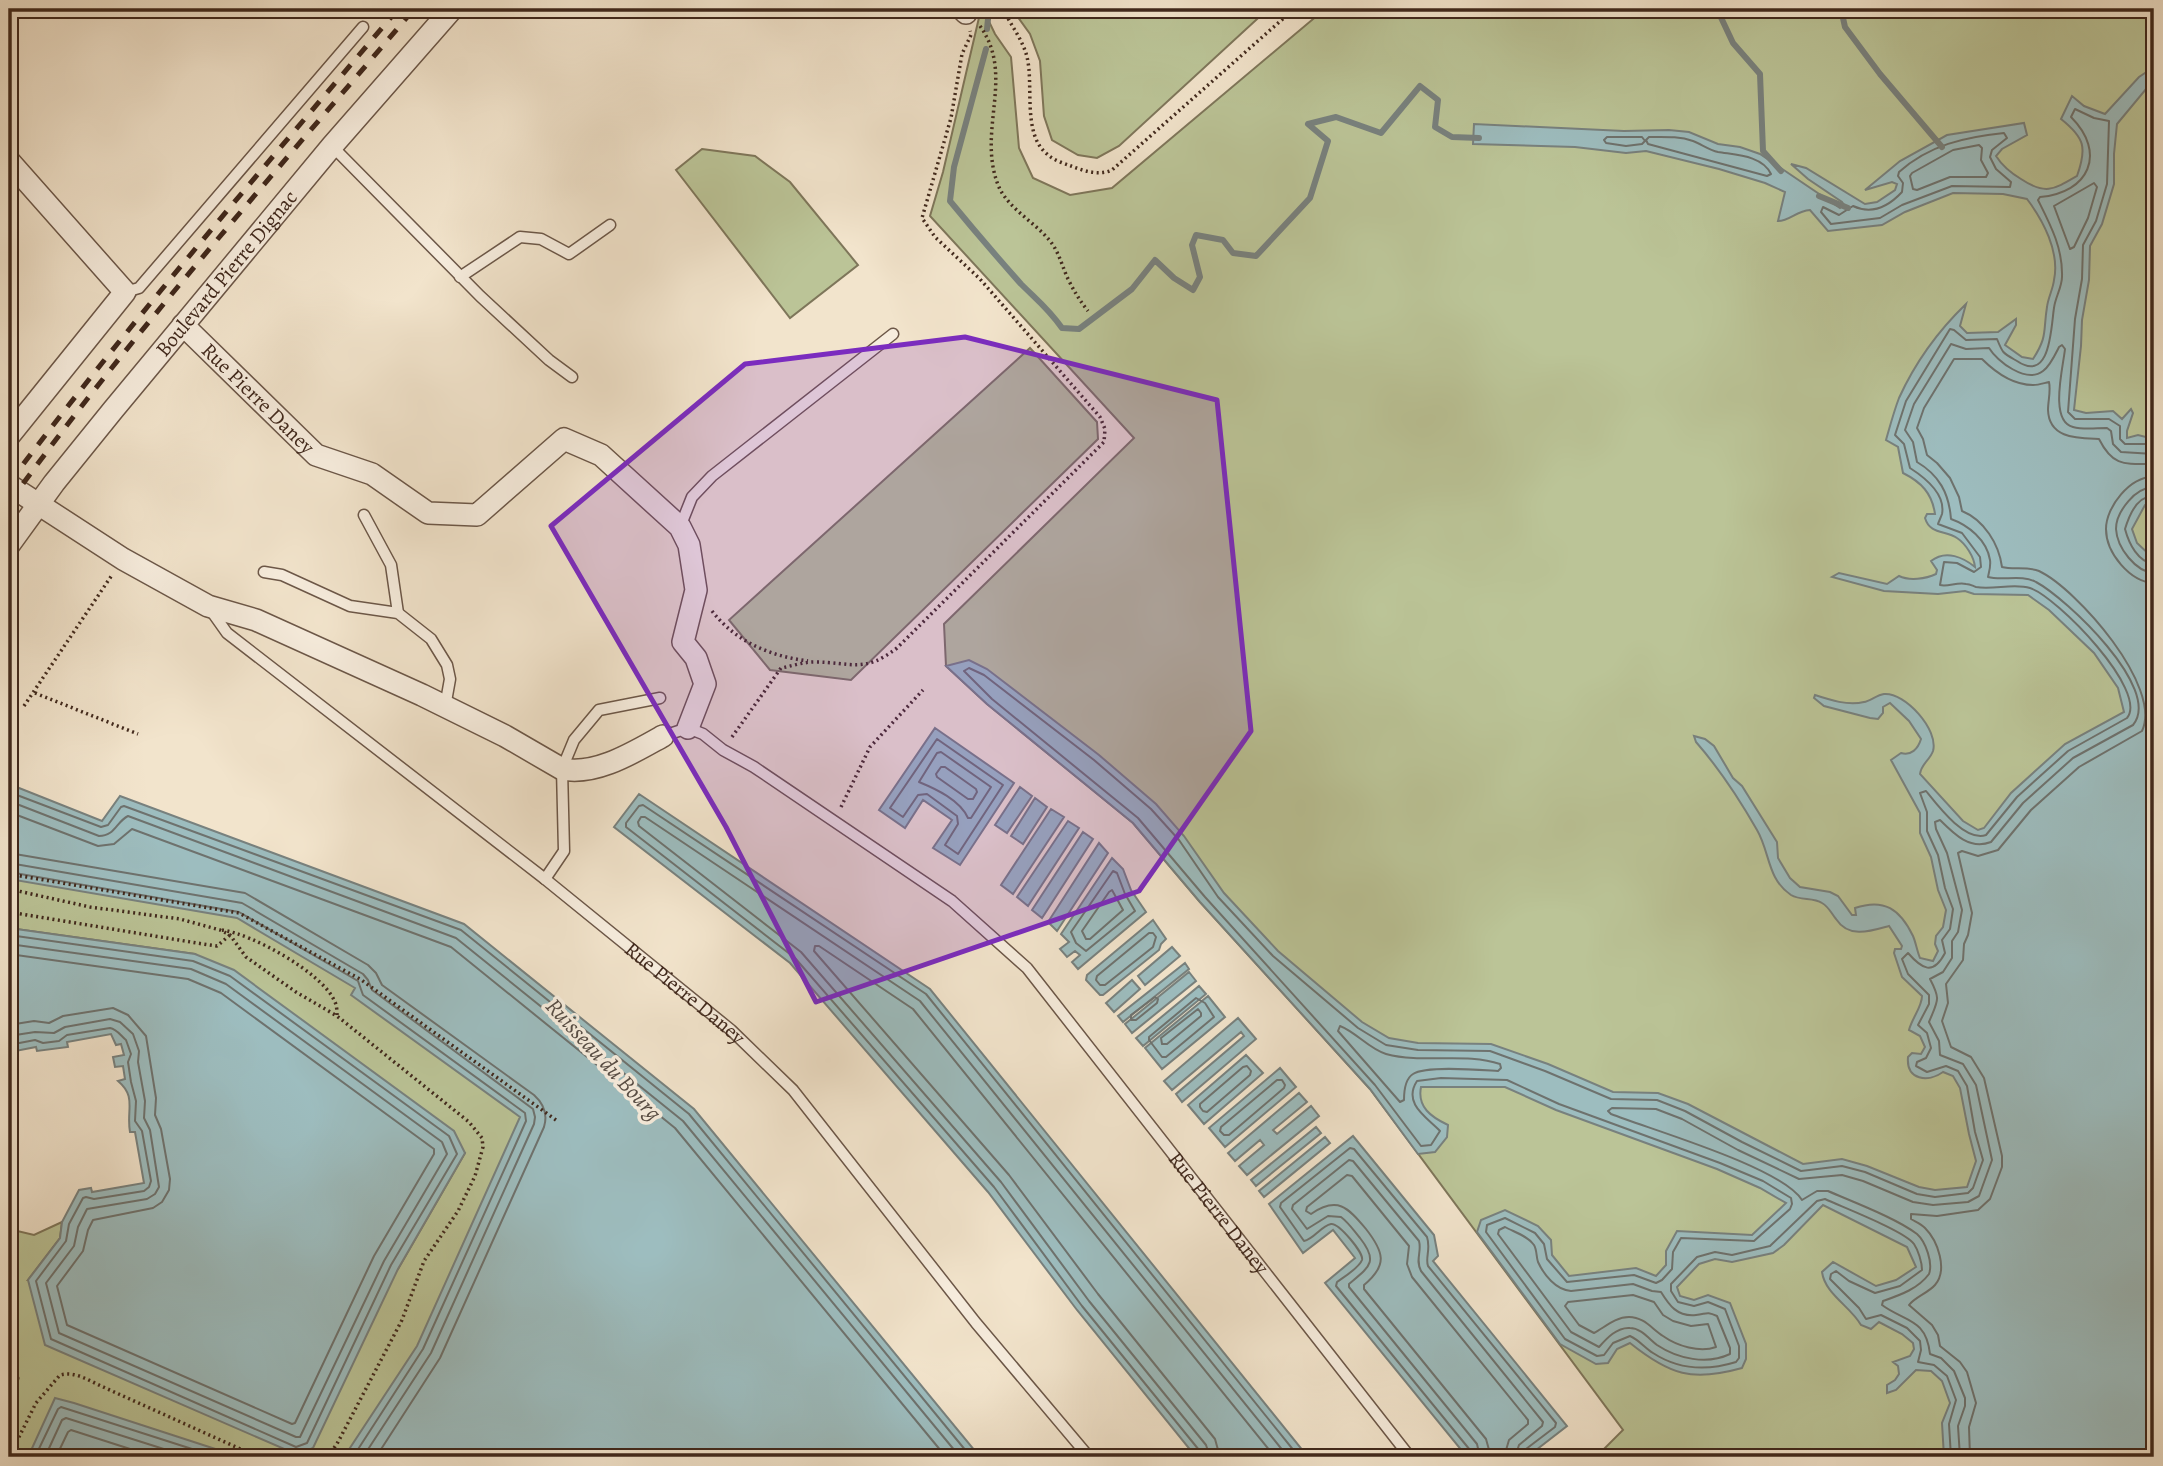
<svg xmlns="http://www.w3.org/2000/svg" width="2163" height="1466" font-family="Alegreya,serif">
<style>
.green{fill:#bbc497;stroke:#7e765a;stroke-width:2}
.water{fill:#9dbdbf;stroke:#78817e;stroke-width:2}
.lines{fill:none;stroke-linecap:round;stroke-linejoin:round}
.shore{stroke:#6e726e;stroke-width:2}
.stream{stroke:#78817e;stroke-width:6}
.service-casing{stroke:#6c5748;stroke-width:13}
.minor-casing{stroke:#6c5748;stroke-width:24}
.path{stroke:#40281c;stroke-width:3.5;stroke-dasharray:2 3.5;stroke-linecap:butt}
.service{stroke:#f7edde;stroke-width:10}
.minor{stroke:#f7edde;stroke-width:21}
.rail{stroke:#40281c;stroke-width:5;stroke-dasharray:12 12;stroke-linecap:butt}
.marked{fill:#7b2cbf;fill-opacity:0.2;stroke:#7b2cbf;stroke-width:5;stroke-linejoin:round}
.labels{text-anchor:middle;stroke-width:7;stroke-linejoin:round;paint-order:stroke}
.street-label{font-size:21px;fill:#40281c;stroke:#f7edde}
.water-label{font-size:23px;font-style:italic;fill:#574d45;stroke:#f7edde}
</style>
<rect width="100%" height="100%" fill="#f2e4cc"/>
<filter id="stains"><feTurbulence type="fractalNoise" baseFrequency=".00286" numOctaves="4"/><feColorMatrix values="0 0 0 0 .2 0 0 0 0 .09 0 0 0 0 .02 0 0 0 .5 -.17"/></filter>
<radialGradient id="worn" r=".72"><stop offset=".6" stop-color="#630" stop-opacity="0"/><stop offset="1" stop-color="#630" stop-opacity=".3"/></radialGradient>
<path class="green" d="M981 9H983L995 34 1011 57 1019 148 1033 178 1070 195 1112 188 1325 9H2154V1457H1596L1623 1430 1370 1089 1200 902 1133 823 987 704 946 666 944 624 1134 438 930 216 943 172Z
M1012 9H1268L1119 146 1097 158 1078 155 1052 140 1044 116 1040 61 1030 34Z
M702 149 755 156 790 182 858 265 790 318 676 170Z
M1030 348 1097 422 1098 439 851 680 770 670 729 620Z
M9 876 291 921 923 1457H9V1399L19 1378 9 1365V1229L34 1235 62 1222 60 1238 28 1280 398 1269 465 1153 195 954 9 928Z"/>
<path class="water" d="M2154 67V84L2146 89 2117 124 2114 154V184L2102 224 2090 246 2089 280 2082 320 2081 346 2074 410 2086 413 2113 411 2122 419 2131 409 2133 413 2127 431V438L2138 435 2154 439V505L2150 503 2145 505 2132 529 2137 543 2154 559V1457H1944L1942 1423 1950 1403 1942 1381 1931 1371 1916 1370 1896 1390 1887 1393V1385L1895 1380 1899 1374 1898 1366 1893 1362 1910 1356 1914 1349 1913 1343 1902 1334 1879 1322 1871 1329 1861 1325C1850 1306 1825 1294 1822 1272L1833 1262 1876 1286 1896 1280 1916 1267 1907 1247 1823 1205 1784 1245 1773 1253 1732 1262 1715 1259 1699 1264 1677 1287 1680 1296 1694 1300 1708 1295 1730 1303 1746 1344V1359L1742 1368C1692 1382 1670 1375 1630 1343L1617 1349 1608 1363 1596 1364 1560 1344 1477 1232 1481 1220 1505 1210 1538 1226 1551 1240 1552 1255 1569 1276 1636 1268 1656 1276 1666 1265V1251L1677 1231 1752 1235 1786 1203 1760 1188 1717 1169 1556 1110 1505 1087H1421C1417 1107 1431 1117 1448 1125L1447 1137 1435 1152 1418 1154 1370 1089 1200 902 1133 823 987 704 946 666 969 660 987 669 1099 755 1156 804 1184 836 1224 893 1278 951 1362 1022 1389 1038 1418 1043 1491 1044 1548 1064 1613 1092 1658 1093 1688 1104 1803 1164 1842 1159 1867 1166 1919 1187 1935 1190 1967 1187 1976 1161 1969 1134 1960 1088 1953 1076 1943 1072C1928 1083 1906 1080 1908 1057L1912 1053 1921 1054 1925 1047 1920 1036 1909 1030C1912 1018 1922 1007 1922 996L1902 977 1894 953 1895 949H1901L1902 946 1889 926C1871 931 1849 939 1836 919 1831 913 1829 907 1822 903 1813 897 1801 901 1791 895 1767 879 1770 852 1757 830 1741 802 1717 766 1696 742L1694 736 1705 739 1714 746 1733 778 1742 786 1777 842 1778 858 1790 878 1800 887 1830 892 1838 896 1852 915H1856L1855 908C1884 898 1900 909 1913 936 1916 943 1917 951 1920 958L1933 961 1938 951 1935 944 1936 936 1943 927 1946 910 1938 890 1931 857 1920 833V813L1891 760 1901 753C1911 756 1918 749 1921 739L1909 721 1890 703 1883 707V713L1878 719 1870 718 1824 706 1814 698 1815 695C1830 700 1848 706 1864 702 1870 701 1877 695 1884 694 1905 692 1939 730 1933 751 1930 760 1921 764 1920 774L1963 821 1978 830 1984 828 2011 793 2065 744 2124 712 2118 688 2094 653 2049 610 2028 595 1974 594 1965 591 1938 594 1884 591 1832 577 1839 573 1887 584 1899 576C1909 581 1926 579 1936 574L1937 570 1931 561C1946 549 1964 558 1975 567 1974 557 1966 544 1957 538 1946 530 1930 535 1925 518L1927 514H1935C1932 493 1921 482 1903 473L1898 447 1886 440C1890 426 1894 411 1899 398 1915 363 1939 330 1966 304L1960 326 1967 333 1998 332 2016 319V325L2005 345 2022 357 2033 359C2048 336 2043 331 2047 307 2048 298 2053 289 2054 280 2060 252 2043 220 2027 199L2003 194 1953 193 1905 212 1882 225 1828 231 1810 210C1796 211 1790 221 1778 221L1785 192 1765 183 1719 169 1646 151 1626 153 1575 147 1473 144 1474 124 1624 131 1669 130 1689 132 1718 144 1740 147 1760 154 1840 208 1844 205 1842 202 1808 179 1791 164 1806 168 1865 204 1877 202 1895 190 1897 184 1892 182 1865 190 1900 161 1947 135 2024 123 2027 135 2002 149 1996 156C2003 167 2011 173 2021 179 2045 195 2053 190 2077 176 2087 148 2085 138 2061 119L2072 96 2084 106 2105 114 2139 77Z
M935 728 1014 783 960 865 933 848 952 820 923 800 905 828 879 810Z
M9 784 102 821 120 796 464 924 694 1109 980 1457H344L417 1346 520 1117 351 995 355 988 237 918 9 879Z
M1020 787 1032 796 1007 833 995 825Z
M639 794 930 989 1308 1457H1196L1077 1310 988 1192 790 963 614 827Z
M1035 798 1047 807 1023 844 1011 836Z
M1051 809 1064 817 1013 894 1001 885Z
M1068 821 1079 828 1028 906 1017 897Z
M1083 832 1093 839 1042 918 1032 910Z
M1099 843 1108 853 1057 931 1048 922Z
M1112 858 1123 869 1131 890 1146 912 1078 969 1072 962 1080 955 1075 951 1067 957 1060 949 1069 942 1061 934Z
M1153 920 1166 939 1161 944 1159 950 1103 995H1100L1086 980 1087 975Z
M9 928 195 954 234 970 454 1131 465 1153 398 1269 313 1448 298 1455 45 1345 28 1280 60 1238 62 1222 79 1190 91 1188 92 1192 144 1183 135 1132H130C126 1110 137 1097 118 1081L125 1079 123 1066 115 1067 113 1057 124 1055 121 1044 116 1045 111 1034 67 1042 68 1047 37 1051 36 1047 10 1052 9 1056Z
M1172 947 1180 956 1145 985 1138 976Z
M1185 963 1189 969 1123 1022 1118 1016Z
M1189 972 1196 981 1132 1033 1125 1024Z
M1132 980 1140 989 1114 1012 1106 1003Z
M1199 986 1206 994 1143 1046 1136 1038Z
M1208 996 1225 1017 1162 1069 1145 1048Z
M1238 1018 1256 1039 1182 1102 1176 1094 1244 1036 1241 1032 1172 1090 1164 1081Z
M1246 1055 1263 1073 1204 1124 1188 1105Z
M1280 1068 1296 1087 1225 1147 1209 1128Z
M1299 1093 1307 1102 1273 1130 1277 1134 1311 1106 1319 1116 1247 1175 1239 1166 1264 1145 1260 1140 1235 1161 1228 1153Z
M1316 1127 1321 1133 1256 1186 1251 1180Z
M1353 1136 1434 1235 1438 1256 1433 1261 1567 1426 1527 1457H1467L1325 1283 1355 1258 1333 1230 1303 1253 1269 1204Z
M1325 1137 1330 1143 1264 1197 1259 1191Z
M55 1398 74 1403 240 1457H28Z"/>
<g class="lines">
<path class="shore" d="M2004 133 2007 138 1992 150 1990 157 1996 169 2011 182 2010 187 1952 186 1902 205 1880 218 1831 224 1821 212 1823 207 1839 215 1853 206C1872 215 1888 207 1902 192L1903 183 1898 176 1899 172C1929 145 1965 137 2004 133Z
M1607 137H1642L1645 141 1642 144 1626 146 1606 143 1604 140Z
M1649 137C1664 137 1679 136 1693 141 1701 144 1709 150 1718 152 1735 155 1762 155 1771 174L1767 176 1648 144 1646 140Z
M1979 145 1982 148 1981 160 1988 173 1986 177H1950L1917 190 1913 189 1910 176 1912 173 1953 150Z
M2094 183 2097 187 2088 218 2074 247 2070 249 2054 206Z
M2154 477C2130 476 2106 507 2106 529 2106 553 2130 582 2154 583
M2154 488C2136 486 2116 512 2116 529 2117 548 2136 572 2154 573
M2154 497C2138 494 2129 516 2125 529 2129 544 2138 562 2154 564
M937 739 1003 785 958 854 945 845 958 824 957 816 927 794 918 795 903 817 890 808Z
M941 752 991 787 971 818H968C960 800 936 789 919 782L937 753Z
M941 767H945L976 789 977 792 973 799H968L937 777 936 774Z
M9 792 101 827 108 825 121 807 124 806 461 930 689 1114 971 1457
M9 801 99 836C115 836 116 822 128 816L456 938 683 1121 960 1457
M9 812 98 846 114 844 132 829 451 947 675 1128 946 1457
M9 853 245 893 368 965 376 973 382 985 534 1095C544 1104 548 1114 544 1127L440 1358 376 1457
M9 863 242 903 363 974 368 980 372 990 533 1109 535 1117 534 1124 431 1353 363 1457
M1113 871 1117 873 1125 894 1135 911 1086 951 1076 943 1071 932Z
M9 872 239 912 358 981 363 995 525 1113 526 1121 514 1148 423 1349 353 1457
M1112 890 1123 910 1090 939H1086L1082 931 1109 892Z
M1149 933H1153L1156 937 1153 947 1105 985H1100L1096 980 1097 976Z
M9 935 193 961 230 976 449 1136 457 1154 391 1265 307 1443 296 1447 51 1339 36 1281 66 1241 69 1224 83 1198 86 1197 94 1199 144 1191 149 1187 151 1181 142 1131 135 1121 136 1101 131 1082 128 1062 131 1054 126 1040C121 1036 117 1029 110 1028L67 1035 59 1041 43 1043 35 1040 9 1045
M9 944 191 969 226 984 442 1142 447 1154 384 1261 300 1437H296L59 1333 46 1283 74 1246 78 1227 87 1209 147 1199 155 1194 159 1187 150 1130 144 1118 145 1101 138 1062 139 1051 133 1034 120 1022 110 1019 65 1027 54 1033 35 1032 9 1036
M9 954 188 979 221 993 434 1149V1154L374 1256 295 1423 292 1424 67 1325 57 1286 83 1251 88 1230 93 1220 153 1208 162 1202 169 1190 170 1179 161 1129 155 1115 156 1098 146 1036 128 1015 113 1008 63 1016 49 1023 34 1021 9 1025
M1155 997 1158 999 1157 1003 1136 1020H1131V1015Z
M1196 998 1205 1003 1214 1017 1166 1057H1162L1149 1040V1037Z
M1198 1009 1201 1013V1016L1167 1044H1162L1161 1038Z
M1340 1026C1356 1032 1369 1049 1386 1054 1423 1064 1466 1052 1500 1064L1501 1068 1498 1071C1481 1070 1426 1065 1413 1074 1405 1079 1404 1091 1404 1100L1400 1102 1338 1031Z
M1247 1066 1251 1071 1250 1075 1207 1112 1203 1111 1200 1107V1104L1243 1067Z
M1277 1080H1282L1285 1085 1284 1088 1229 1135H1224L1220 1131 1221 1127Z
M1505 1227C1514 1232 1528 1236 1534 1245 1537 1250 1536 1256 1538 1262 1544 1275 1556 1290 1571 1291L1633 1284 1652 1291 1661 1292C1669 1305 1677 1317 1696 1315 1707 1314 1706 1311 1717 1316L1730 1348V1354C1707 1365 1678 1359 1657 1345 1649 1339 1641 1328 1630 1328 1617 1327 1607 1338 1599 1347L1571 1332 1498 1234 1499 1230Z
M1633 1295 1654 1302 1663 1315 1673 1321 1691 1326 1708 1324 1716 1347C1700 1353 1677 1346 1663 1336 1652 1329 1644 1317 1629 1317 1615 1317 1604 1328 1594 1333L1579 1325 1565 1306 1568 1302Z
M35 1457 58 1409 61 1407 217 1457
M45 1457 62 1420 66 1418 189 1457
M56 1457 68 1432 71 1430 155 1457
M1201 1457 1199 1450 1082 1306 994 1187 795 958 626 827V823L639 806 643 805 926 994 1299 1457
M1210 1457 1206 1445 1089 1301 1001 1182 801 952 639 826 638 822 641 817H645L920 1001 1288 1457
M1220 1457 1215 1439 1098 1294 1009 1175 814 951 815 946H819L913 1009 1275 1457
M1472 1457 1470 1450 1336 1286 1337 1282C1344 1277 1359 1268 1362 1260 1364 1253 1339 1223 1331 1224 1321 1226 1314 1239 1304 1241L1280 1207 1281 1203 1350 1148 1354 1149 1427 1237C1431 1249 1425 1258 1428 1266L1556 1423 1555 1427 1526 1449 1524 1457
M1480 1457 1477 1444 1349 1287V1284C1369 1267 1379 1262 1360 1238 1354 1231 1349 1223 1341 1217L1328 1216 1307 1229 1292 1209 1293 1205 1349 1160 1353 1161 1419 1241C1422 1252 1415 1260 1421 1271L1543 1422 1542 1426 1519 1445 1515 1457
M1491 1457 1486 1439 1364 1289V1285C1388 1265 1384 1252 1366 1229 1348 1207 1337 1196 1311 1214L1306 1211 1307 1207 1347 1175 1352 1176 1409 1246 1407 1264 1412 1277 1528 1420V1424L1509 1440 1504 1457
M1951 1457 1949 1424 1956 1400 1947 1376 1934 1365 1918 1362 1921 1350 1920 1341 1907 1328 1881 1315 1866 1319 1859 1308 1830 1279 1831 1274 1836 1271 1849 1281 1875 1293 1900 1286 1922 1270C1922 1262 1918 1250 1914 1244 1905 1231 1842 1207 1825 1199L1817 1201 1770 1246 1732 1255 1715 1252 1697 1257 1671 1284V1291L1678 1302 1694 1306 1708 1302 1725 1309 1739 1346V1358L1736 1362C1707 1371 1679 1370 1653 1353 1645 1348 1639 1340 1630 1336L1613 1343 1604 1355 1597 1356 1565 1339 1486 1232 1487 1225 1505 1218 1535 1233 1544 1244 1547 1259 1567 1282 1634 1275 1656 1283 1662 1280 1672 1269 1673 1252 1681 1238 1754 1241 1790 1209 1792 1204 1791 1198 1763 1181 1720 1163 1559 1104 1507 1080 1441 1078 1417 1081C1402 1104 1428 1118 1440 1131L1431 1145 1421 1146 1375 1085 1205 897 1138 818 992 699 964 671 969 668 984 675 1094 760 1151 809 1179 840 1218 897 1273 956 1358 1028 1386 1045 1418 1050 1490 1051 1545 1071 1611 1099 1657 1100 1685 1111 1742 1142 1801 1171 1842 1166 1865 1172 1917 1194 1935 1197 1968 1193 1973 1188 1983 1160 1975 1132 1967 1086 1958 1071 1946 1066 1927 1072 1916 1066 1917 1062 1926 1058 1931 1048 1927 1033 1918 1025 1929 1004V995L1908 974 1902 959 1908 953C1922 969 1933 976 1945 953L1942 940 1950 929 1953 909 1945 888 1938 855 1927 831V812L1920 793 1926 791C1938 806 1965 842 1986 835L2017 797 2068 751 2127 718C2149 691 2057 597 2030 588 2014 583 1993 590 1976 587 1973 586 1970 584 1966 584 1957 582 1948 587 1940 585L1944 562 1957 563 1974 572 1981 567 1980 557 1962 533 1938 524C1939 521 1941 517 1942 514 1946 493 1924 477 1910 468L1904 444 1895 435 1906 401 1950 329 1954 330 1966 340 1997 339C2003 354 2003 353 2017 361 2051 384 2051 326 2054 308 2055 298 2062 287 2062 277 2063 248 2050 224 2038 200L2040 197C2089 193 2107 153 2071 117L2075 109 2094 118 2109 121 2107 184 2096 221 2083 245 2082 279 2075 319 2068 412 2075 419H2109L2120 426V439L2125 444H2154
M1960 1457 1958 1426 1965 1406V1398L1954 1371 1941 1358 1930 1354C1926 1318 1905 1322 1882 1305L1883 1301C1900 1295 1918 1289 1929 1274 1933 1263 1926 1242 1917 1234 1896 1218 1853 1202 1828 1191H1817L1802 1200C1781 1167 1652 1130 1611 1114L1608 1111 1612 1108 1656 1109 1682 1119 1738 1150 1799 1179 1842 1175 1863 1181 1913 1202 1933 1205 1968 1202 1979 1196 1992 1160 1976 1085 1963 1064 1940 1055 1939 1041 1929 1022C1938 1000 1941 1000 1930 979L1943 972 1952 958V941L1958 932 1962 910 1947 853 1936 829 1935 822 1940 820C1955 835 1970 850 1991 842L2023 803 2073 758 2133 725C2163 689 2066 598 2036 582 2022 574 2002 581 1988 577 1989 572 1991 566 1990 560 1987 540 1968 525 1951 519 1949 493 1939 475 1917 462L1913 442 1905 430 1914 404 1951 344 1966 349 1989 348C1997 361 2026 384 2043 371 2050 366 2055 355 2059 347L2062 345 2065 349C2063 368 2049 421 2073 427 2084 430 2096 428 2107 428L2111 431 2113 444 2121 452 2154 454
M1970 1457 1969 1427 1976 1403 1967 1372 1960 1362 1940 1346 1938 1335 1932 1325 1909 1305C1915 1297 1928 1293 1935 1285 1948 1270 1938 1241 1925 1228 1921 1224 1916 1222 1911 1219V1214L1937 1216 1978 1210 1990 1199 2002 1167V1156L1984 1078 1971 1057 1951 1047 1942 1021 1948 1003 1946 984 1963 960 1964 944 1968 935 1972 913 1958 853 1962 851 1978 856 1998 850 2031 810 2079 767 2142 731C2163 687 2077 589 2039 571 2027 566 2013 570 2002 567 1999 544 1984 520 1962 511L1959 497 1950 478 1937 463 1927 455 1923 439 1917 428 1924 408 1954 359H1982C1995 372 2012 385 2033 385 2039 385 2044 383 2049 382 2051 391 2048 401 2048 410 2049 439 2078 438 2099 439 2113 467 2125 464 2154 464"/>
<path class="stream" d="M1717 9 1733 43 1760 74 1763 151 1781 171
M1841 9 1845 27 1880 74 1942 147
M987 29 989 9
M986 49 954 167 950 201C973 229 997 257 1021 284 1037 300 1048 308 1062 328L1079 329 1132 289 1155 260 1174 278 1193 290 1200 277 1192 245 1196 235 1223 240 1233 253 1256 256 1310 198 1328 141 1308 124 1336 117 1381 133 1420 86 1438 100 1435 127 1452 137 1479 138
M1819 196 1848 208"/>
<defs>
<g id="service">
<path d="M332 146 480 296 549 360 572 377"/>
<path d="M460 277 520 237 541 239 569 254 610 225"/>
<path d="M125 292 139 288 363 27"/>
<path d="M364 515 391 565 398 613"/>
<path d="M680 527 692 497 712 476 893 334"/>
<path d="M264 572 282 575 350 606 398 613 431 639 447 665 450 679 445 707"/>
<path id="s1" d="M210 609 227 633 545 879 731 1030 793 1090 976 1323 1089 1457"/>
<path id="s2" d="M663 736 688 728 703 734 723 750 754 767 952 901 1027 968 1410 1457"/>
<path d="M545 879 564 851 562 769 574 740 599 710 660 698"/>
</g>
<g id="minor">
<path d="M962 9 966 13"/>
<path d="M9 161 125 292 9 436"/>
<path id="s3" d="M183 325 316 455 372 474 428 513 477 515 564 439 601 455 680 527 689 545 696 590 683 642 696 658 705 684 688 728"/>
<path d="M9 485 123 559 208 606 256 620 422 695 505 736 562 769C596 776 634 752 663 736"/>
<path id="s4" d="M9 545 54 483 113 410 332 146 452 9"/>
</g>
</defs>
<use href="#service" class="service-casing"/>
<use href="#minor" class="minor-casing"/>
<path class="path" d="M1003 9C1010 24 1023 40 1027 57 1034 85 1022 134 1047 154 1053 160 1063 163 1071 166 1084 171 1099 176 1112 170L1294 9
M980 26C1015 75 978 128 997 182 1005 207 1034 221 1050 241 1059 252 1062 266 1068 279 1074 291 1080 301 1088 311
M712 611C736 642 770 656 808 661
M35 693 138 734
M24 706 112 575
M732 737 781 668C792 666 803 662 814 662 852 662 863 674 897 648L1104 442 1105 429 1100 417 980 279 935 237 922 218 951 118 962 54 971 35 970 31
M841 807 870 747 923 690
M9 874 239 913 360 979 556 1120
M9 889 90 907 180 919 220 930 230 935 246 957 296 992 337 1016 469 1122 482 1138 483 1147 475 1176 458 1211 424 1261 402 1320 338 1442 328 1457
M9 912 203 944 217 946 230 935
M222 930C252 934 321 972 334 1000 337 1005 337 1011 337 1016
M9 1457 36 1403 60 1375C75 1371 88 1380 101 1386L258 1457"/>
<use href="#service" class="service"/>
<use href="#minor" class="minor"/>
<path class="rail" d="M9 483C132 319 266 165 398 9
M9 503C133 331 277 171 414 9"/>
</g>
<path class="marked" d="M965 337 1217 400 1251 731 1139 891 816 1002 726 827 551 526 745 364Z"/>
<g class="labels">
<g class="street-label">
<text dy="7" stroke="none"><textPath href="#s4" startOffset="348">Boulevard Pierre Dignac</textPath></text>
<text dy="7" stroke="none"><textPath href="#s3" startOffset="105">Rue Pierre Daney</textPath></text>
<text dy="7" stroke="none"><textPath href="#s1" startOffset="612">Rue Pierre Daney</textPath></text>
<text dy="7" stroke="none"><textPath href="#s2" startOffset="754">Rue Pierre Daney</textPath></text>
</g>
<g class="water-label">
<text transform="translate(604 1059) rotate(47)" y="8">Ruisseau du Bourg</text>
</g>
</g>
<rect width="2163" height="1466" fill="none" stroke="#f2e4cc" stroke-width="35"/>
<rect x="10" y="10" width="2142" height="1445" fill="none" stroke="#40281c" stroke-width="3.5"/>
<rect x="18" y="18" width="2128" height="1431" fill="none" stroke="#40281c" stroke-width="2"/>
<rect width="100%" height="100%" filter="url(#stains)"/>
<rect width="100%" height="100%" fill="url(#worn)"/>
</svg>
